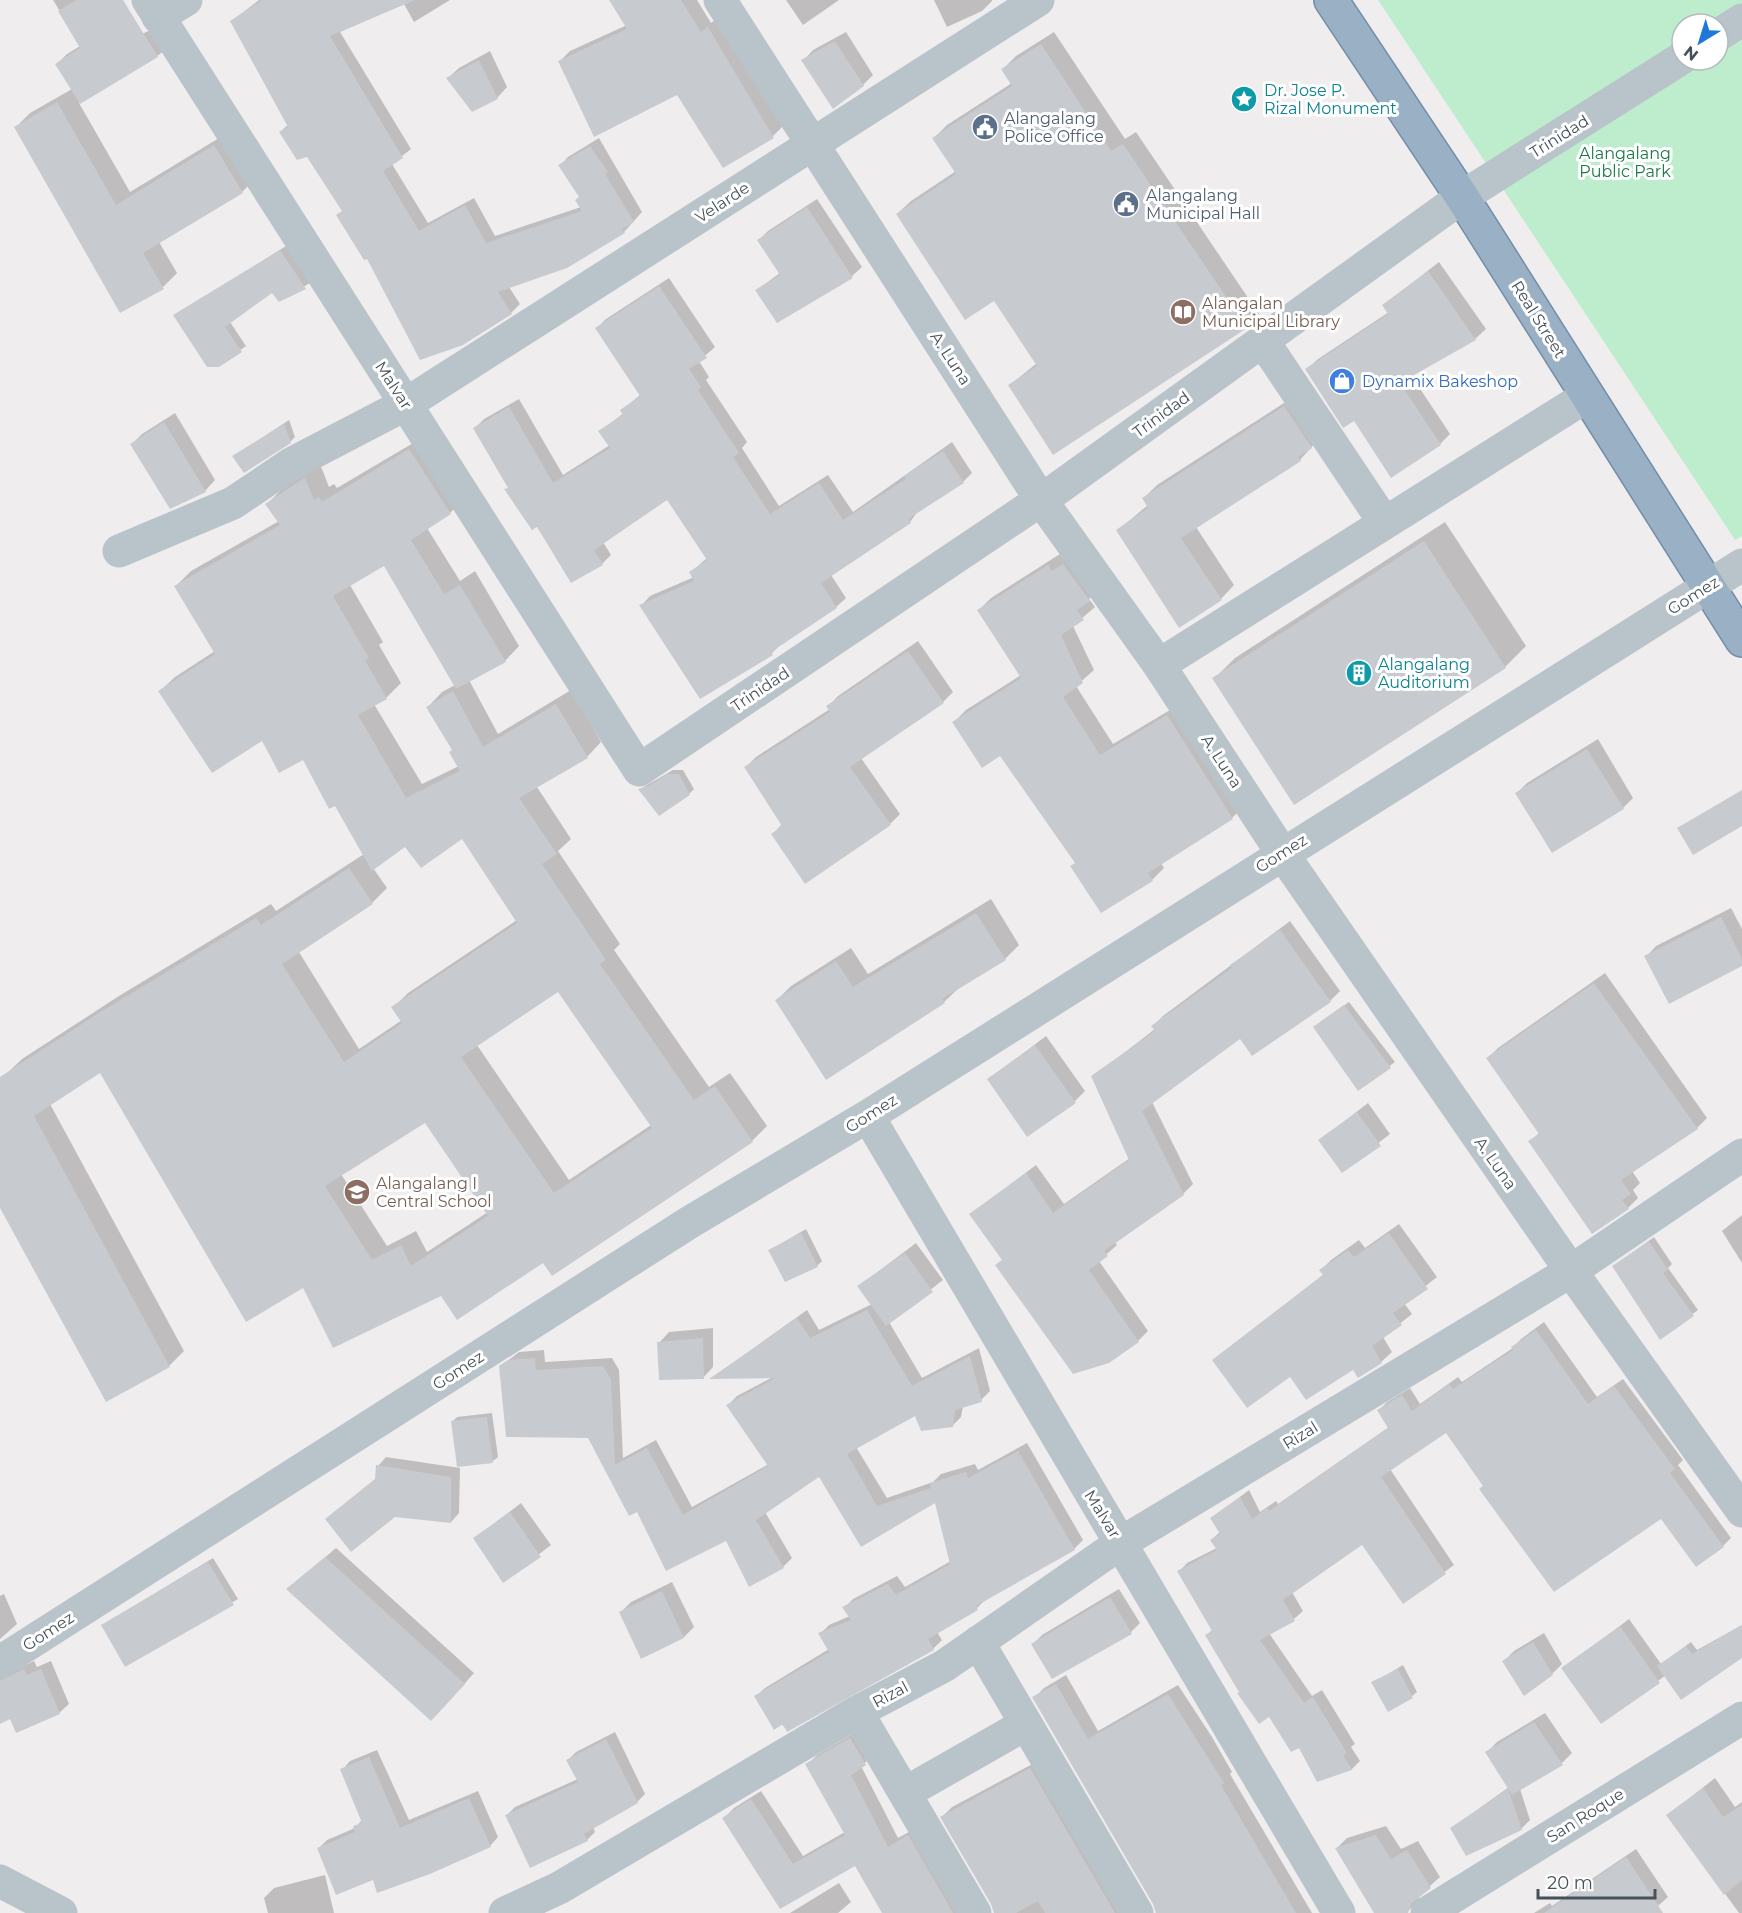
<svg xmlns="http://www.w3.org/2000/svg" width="1742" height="1913" font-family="Montserrat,sans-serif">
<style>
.green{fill:#bdedcd;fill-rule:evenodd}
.shadow{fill:#0003;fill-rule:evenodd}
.building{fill:#c7cbd0;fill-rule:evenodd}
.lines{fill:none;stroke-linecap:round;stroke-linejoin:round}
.trunk-casing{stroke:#728da7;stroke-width:36}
.minor{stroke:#b9c3ca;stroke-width:33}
.tertiary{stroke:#b9c3ca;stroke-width:33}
.trunk{stroke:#9ab0c4;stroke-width:33}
.labels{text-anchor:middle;stroke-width:6;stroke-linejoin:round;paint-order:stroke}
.culture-label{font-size:16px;fill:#0d838f;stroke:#fff;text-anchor:start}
.service-label{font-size:16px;fill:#4e5e75;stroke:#fff;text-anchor:start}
.street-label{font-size:16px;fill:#46525a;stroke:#fff}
.park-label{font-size:16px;fill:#1a7945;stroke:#fff}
.education-label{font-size:16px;fill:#785e54;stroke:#fff;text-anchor:start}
.shop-label{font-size:16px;fill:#366cbe;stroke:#fff;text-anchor:start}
</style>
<rect width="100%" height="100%" fill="#f0edee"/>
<path class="green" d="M1378 0H1742V536L1735 540ZM1682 24H1718V60H1682Z"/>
<path class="shadow" d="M53 0H122L72 31Z
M259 0H450L414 22 404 4 340 32 411 149 392 164 428 223 474 198 495 236 581 207 580 196 560 166 568 157 599 138 642 212 624 232 509 287 520 304 511 313 463 344 343 210 307 155 280 132 289 124 232 21Z
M612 0H697L711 23 718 18 783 126 773 136 678 93 560 61 570 51 627 25Z
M786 0H839L803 25Z
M934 0H992V1L982 11 947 27Z
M159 26 170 44 160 54 79 103 130 192 229 132 256 178 242 192 159 242 177 273 163 287 16 127 30 113 72 89 57 64 67 54 103 32 112 48Z
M846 32 873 75 863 85 803 61 813 50Z
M1054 32 1125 139 1136 132 1259 314 1246 327 1010 385 1037 363 995 298 897 214 911 201 956 171 934 138 947 125 1012 83 1002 70 1016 56Z
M490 51 507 87 497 98 448 78 459 68Z
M817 199 862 267 852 276 777 321 757 290 780 273 759 240 768 231Z
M286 246 310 283 279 301 272 291 230 322 246 346 218 365 175 316Z
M1439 262 1486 329 1475 339 1411 375 1450 434 1440 444 1354 419 1307 369 1318 359 1389 312 1384 305Z
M669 278 715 347 699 361 709 377 706 380 747 442 742 448 779 506 828 475 853 512 952 442 972 473 963 482 918 511 910 522 831 575 846 598 836 607 781 644 772 653 700 697 641 606 650 596 694 577 691 572 707 558 668 498 603 542 611 555 602 564 537 525 506 490 509 487 475 428 484 419 519 399 563 475 610 445 600 431 624 413 622 410 640 395 597 328 606 319Z
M1298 394 1324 433 1300 460 1196 527 1234 585 1221 599 1118 530 1148 505 1144 498 1157 485Z
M175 413 215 480 205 491 132 444 142 434Z
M289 420 295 437 290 442 234 456Z
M425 436 465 498 451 512 427 528 460 581 475 571 519 646 505 661 469 680 498 734 571 690 601 742 587 757 537 787 571 839 558 851 620 944 614 950 709 1087 730 1073 767 1126 752 1141 543 1261 441 1294 304 1286 100 1071 50 1104 184 1351 169 1366 0 1205V1080L22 1059 119 996 271 904 276 911 364 854 335 804 303 758 160 691 175 677 215 651 176 586 191 571 279 521 267 504 282 489 320 464 329 487 334 484 337 488ZM384 564 455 685 442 692 428 707 454 749 459 766 422 784 374 704 386 698 401 683 379 645 383 642 350 585ZM462 837 517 920 408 993 393 1008 402 1020 359 1049 299 952 372 903 387 888 373 868 405 845ZM559 990 651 1125 569 1180 477 1045ZM426 1121 488 1212 427 1252 416 1231 387 1246 341 1174Z
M1445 522 1526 646 1505 667 1214 679 1235 658Z
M1060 554 1101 588 1089 599 1095 607 1073 626 1094 670 1076 686 1113 744 1180 704 1244 806 1232 818 1161 863 1164 868 1152 880 1101 911 1076 863 1000 754 954 722 966 710 1021 675 979 610 991 598Z
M918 641 953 692 943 702 861 758 900 814 890 824 773 834 782 824 746 767 756 757 830 709 828 707 838 696Z
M1598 739 1633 798 1623 808 1517 793 1527 783Z
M673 770H683L694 789 689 794 640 789Z
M991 899 1019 945 1005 959 959 988 944 1002 827 1077 777 1000 791 986 851 948 868 974Z
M1731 908 1742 929V964L1646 957 1656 946Z
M1290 921 1340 991 1330 1001 1240 1037 1152 1102 1193 1184 1183 1194 1115 1242 1117 1245 1099 1261 1148 1331 1138 1341 997 1265 1003 1259 971 1214 1036 1165 1064 1204 1130 1158 1093 1077 1155 1029 1153 1026 1163 1016Z
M1605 973 1707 1118 1697 1128 1632 1171 1640 1183 1633 1190 1638 1198 1628 1208 1530 1142 1540 1132 1488 1058 1498 1048Z
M1349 1002 1395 1062 1358 1089 1320 1022Z
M1046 1036 1085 1091 1075 1101 989 1079Z
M1368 1103 1390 1134 1342 1171 1320 1140Z
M1742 1215V1263L1722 1231Z
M1399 1224 1437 1277 1404 1303 1412 1314 1383 1337 1392 1352 1381 1362 1290 1375 1214 1360 1324 1274 1321 1270 1331 1260 1359 1240 1365 1248Z
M806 1229 822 1261 817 1266 770 1250Z
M1654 1237 1672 1264 1668 1268 1698 1310 1660 1338 1614 1266Z
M916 1243 943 1280 889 1322 922 1378 979 1348 990 1391 981 1400 963 1406 961 1417 952 1426 916 1413 856 1447 887 1498 933 1482 941 1474 975 1464 978 1470 1027 1443 1083 1540 1074 1549 986 1599 977 1608 937 1632 942 1640 933 1649 787 1730 756 1696 765 1688 829 1649 820 1634 829 1625 850 1616 844 1608 853 1599 897 1576 905 1587 951 1561 936 1500 861 1545 819 1475 765 1512 792 1558 783 1567 727 1539 638 1510 589 1437 501 1366 519 1352 544 1350 545 1362 612 1358 619 1370 623 1458 656 1440 692 1507 769 1464 728 1405 737 1396 773 1377H713L807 1310 819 1330 872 1304 859 1286Z
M1544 1322 1597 1397 1623 1379 1683 1460 1678 1465 1731 1538 1723 1546 1662 1516 1484 1486 1446 1430 1390 1469 1454 1565 1404 1602 1363 1543 1292 1592 1303 1611 1294 1619 1269 1633 1312 1696 1322 1690 1355 1744 1351 1747 1360 1761 1352 1769 1318 1780 1299 1745 1269 1715 1240 1692 1207 1635 1213 1629 1179 1572 1187 1563 1217 1548 1211 1540 1220 1532 1212 1518 1249 1490 1260 1512 1276 1501 1278 1504 1389 1427 1379 1410 1387 1402 1410 1388 1420 1404 1458 1377 1462 1382 1513 1348 1521 1339Z
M713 1328V1367L703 1378 659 1343 669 1332Z
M492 1413 498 1457 493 1461 452 1422 457 1417Z
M386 1457 460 1468 459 1513 451 1522 395 1515 327 1519 377 1478 378 1466Z
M521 1503 551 1545 504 1581 475 1538Z
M336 1548 474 1673 442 1709 288 1589Z
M213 1558 238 1599 126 1665 103 1625Z
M672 1582 694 1627 684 1637 642 1657 621 1612 631 1602Z
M1119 1589 1140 1623 1131 1632 1033 1644 1042 1635Z
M4 1594 17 1624 0 1639V1596Z
M1629 1619 1661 1664 1691 1642 1697 1650 1742 1625V1656L1666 1675 1602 1722 1563 1669Z
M1544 1633 1562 1664 1552 1674 1504 1661 1514 1651Z
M34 1661 37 1667 51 1661 69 1704 59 1713 10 1717 0 1722V1669L12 1672Z
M1403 1665 1417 1692 1412 1696 1373 1683Z
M1066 1675 1098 1731 1178 1685 1212 1737 1232 1772 1230 1774 1312 1913H1157L1155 1903 1034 1698 1044 1688Z
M1545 1713 1572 1753 1562 1763 1520 1789 1530 1820 1521 1829 1452 1828 1509 1787 1487 1752 1497 1742Z
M861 1729 875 1754 861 1766 898 1838 918 1827 969 1913H884L856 1864 781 1907 724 1818 734 1808 761 1791 803 1856 845 1832 807 1765 817 1755Z
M615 1732 645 1794 637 1802 593 1827 595 1832 587 1840 507 1815 515 1807 578 1779 568 1760 576 1752Z
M377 1750 409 1820 478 1791 498 1837 490 1846 374 1878 319 1848 327 1840 355 1828 362 1820 342 1770 350 1761Z
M1040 1760 1131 1913H995L993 1903 942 1817 952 1807Z
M1715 1778 1735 1807 1742 1802V1913H1739L1668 1815Z
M1386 1826 1401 1849 1418 1841 1440 1877 1420 1895 1418 1901 1406 1913H1376L1337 1848 1347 1838Z
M1636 1849 1668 1897 1650 1913H1534L1550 1903 1552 1906Z
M325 1875 334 1913H268L264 1898 274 1888Z
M839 1883 851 1902 838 1913H790Z"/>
<path class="building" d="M76 0H123L158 57 80 104 55 64 80 48 58 11Z
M262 0H415L330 36 403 158 383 171 419 231 465 205 486 243 582 211 575 200 579 197 558 165 590 146 608 172 605 174 634 222 622 229 625 233 567 268 498 292 512 314 463 345 420 360 367 259 364 260 336 215 342 211 307 157 297 160 279 132 288 127 230 21Z
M609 0H681L701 32 708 27 774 138 723 168 677 95 594 137 558 61 627 29Z
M835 41 864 86 833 109 801 60Z
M1041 44 1111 151 1123 144 1247 328 1053 455 1008 385 1037 366 994 301 965 320 896 214 956 174 932 138 1012 86 1001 69Z
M479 60 498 99 472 112 446 78Z
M57 102 116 205 214 145 243 193 143 253 164 289 120 313 14 127Z
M807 207 853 278 777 323 755 290 780 275 757 240Z
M280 250 306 289 279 302 272 293 225 327 242 352 219 367H207L173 315Z
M1428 271 1476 340 1400 383 1441 445 1391 478 1354 421 1343 428 1305 369 1388 314 1382 305Z
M659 286 707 358 689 369 701 387 698 390 739 453 733 457 770 514 819 483 843 520 906 479 904 476 943 451 964 483 908 519 911 523 821 583 837 608 771 652 773 655 700 699 639 605 694 581 689 572 707 560 667 500 594 550 603 565 571 583 537 527 532 530 504 489 508 488 473 428 509 407 553 483 610 448 598 431 623 415 620 410 640 396 595 328Z
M1284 406 1312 448 1298 457 1301 461 1181 538 1222 600 1179 628 1116 530 1148 508 1142 498Z
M164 422 206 492 170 509 130 444Z
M284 424 291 443 244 473 232 456Z
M409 449 451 514 411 540 444 594 460 585 506 662 456 689 384 566 333 596 369 658 365 660 387 699 358 715 406 798 460 771 449 752 452 750 426 707 453 691 483 747 556 704 588 758 519 798 557 854 542 864 606 960 600 964 694 1100 715 1086 753 1142 552 1276 543 1263 457 1320 441 1296 333 1348 303 1288 246 1322 100 1073 34 1116 170 1367 106 1402 0 1208V1077L102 1011 256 918 261 925 349 868 373 904 282 964 344 1062 402 1023 391 1007 517 923 462 839 421 868 405 847 372 871 335 806 329 809 303 760 279 773 262 741 212 773 158 691 215 654 174 586 280 525 265 504 301 480 305 478 314 500 319 497 322 502ZM558 992 652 1128 554 1193 461 1057ZM425 1123 488 1216 411 1266 401 1245 372 1260 325 1186Z
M1424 541 1506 668 1294 805 1212 678Z
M1063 564 1090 601 1077 610 1084 620 1061 635 1083 683 1063 697 1100 755 1167 715 1233 819 1148 873 1153 881 1101 913 1070 866 1075 863 1000 756 982 768 952 722 1021 678 977 610 1048 565 1052 571Z
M908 651 944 703 850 767 891 825 805 884 771 834 782 826 744 767 830 712 826 706Z
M1587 749 1624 809 1552 853 1515 793Z
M667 774H679L690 795 659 816 638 789 649 786Z
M1742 790V826L1693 855 1677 828Z
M976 913 1006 960 942 999 945 1003 826 1080 775 1000 836 961 853 987Z
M1721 917 1742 959V966L1669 1004 1644 956Z
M1280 930 1331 1002 1252 1056 1240 1039 1142 1111 1184 1195 1104 1251 1108 1256 1089 1270 1139 1342 1109 1363 1073 1374 995 1265 1002 1260 969 1214 1026 1173 1053 1213 1129 1160 1091 1076 1155 1031 1151 1026 1232 968 1230 965Z
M1594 983 1698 1129 1621 1180 1631 1194 1622 1200 1629 1209 1592 1234 1528 1141 1539 1134 1486 1058Z
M1344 1005 1391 1068 1358 1091 1313 1027Z
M1035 1045 1076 1103 1027 1137 987 1079Z
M1357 1112 1381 1146 1342 1173 1318 1140Z
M801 1233 818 1267 785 1282 768 1250Z
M1389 1233 1428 1289 1393 1313 1402 1325 1372 1346 1382 1363 1358 1378 1353 1370 1306 1400 1290 1377 1247 1408 1212 1360 1323 1275 1319 1270 1348 1250 1354 1257Z
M1649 1241 1668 1270 1663 1273 1694 1316 1660 1340 1612 1266Z
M905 1253 933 1292 886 1326 857 1286Z
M867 1310 912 1386 970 1356 982 1402 955 1410 953 1427 921 1431 915 1416 847 1454 877 1506 931 1488 930 1483 966 1472 968 1478 1018 1451 1075 1550 976 1606 978 1610 928 1639 934 1650 787 1732 783 1724 774 1730 754 1696 829 1652 818 1633 851 1620 842 1607 888 1584 896 1595 950 1564 935 1503 861 1547 819 1477 756 1520 784 1568 749 1587 726 1541 666 1571 637 1512 629 1516 588 1438 506 1437 499 1366 508 1360 535 1358 536 1370 603 1366 611 1379 615 1465 647 1448 683 1515 768 1466 726 1405 775 1378 709 1379 797 1318 810 1338Z
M1536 1330 1588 1404 1614 1386 1675 1469 1670 1473 1724 1547 1696 1567 1661 1519 1554 1592 1479 1489 1483 1486 1446 1433 1381 1477 1446 1574 1403 1604 1362 1545 1283 1600 1295 1621 1260 1640 1304 1703 1313 1697 1347 1753 1343 1755 1352 1770 1317 1782 1299 1748 1291 1752 1269 1717 1259 1724 1237 1693 1239 1692 1205 1635 1212 1631 1177 1571 1217 1550 1210 1540 1220 1534 1210 1518 1240 1497 1252 1519 1267 1508 1269 1511 1388 1428 1377 1410 1402 1395 1412 1411 1449 1384 1453 1389 1513 1350 1511 1347Z
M703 1338 704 1379 659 1380 657 1342Z
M487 1417 493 1463 457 1467 451 1421Z
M376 1465 451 1477V1523L395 1517 351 1552 325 1519 375 1479Z
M510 1512 541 1557 503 1583 473 1538Z
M325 1557 465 1684 431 1721 286 1589Z
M208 1562 234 1605 125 1667 101 1625Z
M662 1591 684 1638 641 1659 619 1612Z
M1110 1597 1132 1634 1052 1679 1031 1644Z
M1742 1625V1658L1681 1700 1657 1666 1686 1646 1692 1654Z
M1620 1626 1660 1683 1601 1724 1561 1668Z
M1533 1642 1553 1675 1524 1696 1502 1661Z
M24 1669 27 1675 41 1669 60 1714 16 1733 10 1719 0 1724V1681Z
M1398 1669 1413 1698 1388 1712 1371 1682Z
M1056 1684 1088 1739 1168 1694 1224 1783 1221 1785 1296 1913H1156L1153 1904 1032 1697Z
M1534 1722 1563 1765 1512 1795 1485 1752Z
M850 1738 866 1765 851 1775 888 1847 908 1835 953 1913H882L855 1866 780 1909 722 1818 751 1799 793 1864 845 1835 805 1764Z
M606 1739 638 1803 584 1834 588 1841 530 1868 505 1815 578 1782 566 1760Z
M369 1757 400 1828 469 1798 491 1847 430 1874 377 1893 373 1880 336 1895 317 1848 355 1832 353 1826 362 1823 340 1769Z
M1030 1768 1115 1913H1045L1038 1901 1016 1913H994L991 1904 940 1817Z
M1703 1788 1723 1817 1742 1805V1880L1724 1895 1666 1815Z
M1508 1789 1522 1830 1466 1856 1450 1828Z
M1376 1835 1391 1859 1407 1850 1431 1888 1411 1904 1408 1913H1374L1335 1848Z
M1626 1857 1663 1913H1544Z"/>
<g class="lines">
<defs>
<path id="trunk" d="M1331 0 1462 197 1742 640"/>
</defs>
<use href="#trunk" class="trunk-casing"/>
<path class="minor" d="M148 0 639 770 1057 489 1462 197 1682 58
M720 0 1041 500 1159 665 1282 853 1571 1271 1742 1511
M158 17 186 0
M1718 35 1742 20
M1263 341 1384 522
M119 551 233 503 291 464 406 404 1038 0
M1159 665 1587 396
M868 1116C1024 1382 1182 1647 1339 1913
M978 1642 1137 1913
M0 1662 690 1222 868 1116 1742 565
M857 1712 975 1913
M905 1793 1024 1725
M0 1881 61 1913
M505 1913 559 1888 857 1712 944 1666 1121 1543 1571 1271 1742 1155"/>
<path class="tertiary" d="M1427 1913 1742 1718"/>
<use href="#trunk" class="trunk"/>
</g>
<defs>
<symbol id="sight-disc" viewBox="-11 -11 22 22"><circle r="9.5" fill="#0f9aa8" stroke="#fff"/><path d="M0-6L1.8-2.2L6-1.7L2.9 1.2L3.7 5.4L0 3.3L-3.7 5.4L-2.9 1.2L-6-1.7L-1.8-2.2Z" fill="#fff"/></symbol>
<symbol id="civic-disc" viewBox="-11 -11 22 22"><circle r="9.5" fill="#5c6f8a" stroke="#fff"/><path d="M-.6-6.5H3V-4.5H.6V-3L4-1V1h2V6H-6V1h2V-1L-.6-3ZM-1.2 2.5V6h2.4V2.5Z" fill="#fff"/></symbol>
<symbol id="library-disc" viewBox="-11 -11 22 22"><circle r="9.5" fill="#8d6e63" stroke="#fff"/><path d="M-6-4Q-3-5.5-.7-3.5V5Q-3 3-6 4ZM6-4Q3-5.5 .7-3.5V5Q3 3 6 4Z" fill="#fff"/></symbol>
<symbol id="shop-disc" viewBox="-11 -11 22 22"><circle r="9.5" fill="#3f7fe0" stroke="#fff"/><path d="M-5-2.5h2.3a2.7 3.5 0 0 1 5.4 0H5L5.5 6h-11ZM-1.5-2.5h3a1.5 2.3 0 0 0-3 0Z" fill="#fff"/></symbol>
<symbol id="building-disc" viewBox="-11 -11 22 22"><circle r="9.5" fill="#0f9aa8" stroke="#fff"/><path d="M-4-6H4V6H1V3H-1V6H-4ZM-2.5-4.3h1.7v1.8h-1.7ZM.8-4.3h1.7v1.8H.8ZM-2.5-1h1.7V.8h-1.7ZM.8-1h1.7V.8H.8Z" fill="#fff"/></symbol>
<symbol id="school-disc" viewBox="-11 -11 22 22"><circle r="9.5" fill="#8d6e63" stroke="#fff"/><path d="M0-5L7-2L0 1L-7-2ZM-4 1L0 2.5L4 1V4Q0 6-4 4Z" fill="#fff"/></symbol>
</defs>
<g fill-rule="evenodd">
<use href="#sight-disc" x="1229" y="84" width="30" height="30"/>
<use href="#civic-disc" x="970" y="112" width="30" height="30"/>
<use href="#civic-disc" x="1111" y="189" width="30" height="30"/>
<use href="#library-disc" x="1168" y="297" width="30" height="30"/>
<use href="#shop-disc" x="1327" y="366" width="30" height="30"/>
<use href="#building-disc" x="1344" y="658" width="30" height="30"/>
<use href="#school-disc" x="342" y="1177" width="30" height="30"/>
</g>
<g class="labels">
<g class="culture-label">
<text x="1264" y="96">Dr. Jose P.<tspan x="1264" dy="18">Rizal Monument</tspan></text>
<text x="1378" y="670">Alangalang<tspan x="1378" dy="18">Auditorium</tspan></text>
</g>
<g class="service-label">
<text x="1004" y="124">Alangalang<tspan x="1004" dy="18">Police Office</tspan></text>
<text x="1146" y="201">Alangalang<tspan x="1146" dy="18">Municipal Hall</tspan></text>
</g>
<g class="street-label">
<text transform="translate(1559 136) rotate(-32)" y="6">Trinidad</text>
<text transform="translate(722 202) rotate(-33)" y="6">Velarde</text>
<text transform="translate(1539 319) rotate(58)" y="6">Real Street</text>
<text transform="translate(951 358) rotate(57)" y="6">A. Luna</text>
<text transform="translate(394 385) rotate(57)" y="6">Malvar</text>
<text transform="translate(1161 414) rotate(-36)" y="6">Trinidad</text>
<text transform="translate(1693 595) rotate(-32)" y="6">Gomez</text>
<text transform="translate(760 689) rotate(-34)" y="6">Trinidad</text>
<text transform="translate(1222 761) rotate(57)" y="6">A. Luna</text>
<text transform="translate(1281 853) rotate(-32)" y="6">Gomez</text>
<text transform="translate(871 1113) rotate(-32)" y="6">Gomez</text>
<text transform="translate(1496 1163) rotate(55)" y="6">A. Luna</text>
<text transform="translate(458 1370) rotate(-33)" y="6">Gomez</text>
<text transform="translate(1300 1435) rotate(-31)" y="6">Rizal</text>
<text transform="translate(1103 1514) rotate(58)" y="6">Malvar</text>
<text transform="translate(48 1631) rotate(-33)" y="6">Gomez</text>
<text transform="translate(890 1694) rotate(-28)" y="6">Rizal</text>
<text transform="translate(1585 1815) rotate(-32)" y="6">San Roque</text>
</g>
<g class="park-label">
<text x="1625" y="159">Alangalang<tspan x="1625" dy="18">Public Park</tspan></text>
</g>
<g class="education-label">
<text x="1202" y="309">Alangalan<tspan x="1202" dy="18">Municipal Library</tspan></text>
<text x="376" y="1189">Alangalang I<tspan x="376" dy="18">Central School</tspan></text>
</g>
<g class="shop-label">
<text x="1362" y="387">Dynamix Bakeshop</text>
</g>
</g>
<g transform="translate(1700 42) rotate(218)"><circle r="28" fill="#ffffff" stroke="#b5babd" stroke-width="1.5"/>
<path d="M0-4.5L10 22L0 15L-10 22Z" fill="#1f78d9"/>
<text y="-9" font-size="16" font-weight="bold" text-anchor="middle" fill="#46525a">N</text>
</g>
<path d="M1538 1889v9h117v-9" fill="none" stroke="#46525a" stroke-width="3"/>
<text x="1547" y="1889" font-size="18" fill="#46525a" stroke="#ffffff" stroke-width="4.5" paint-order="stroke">20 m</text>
</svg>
